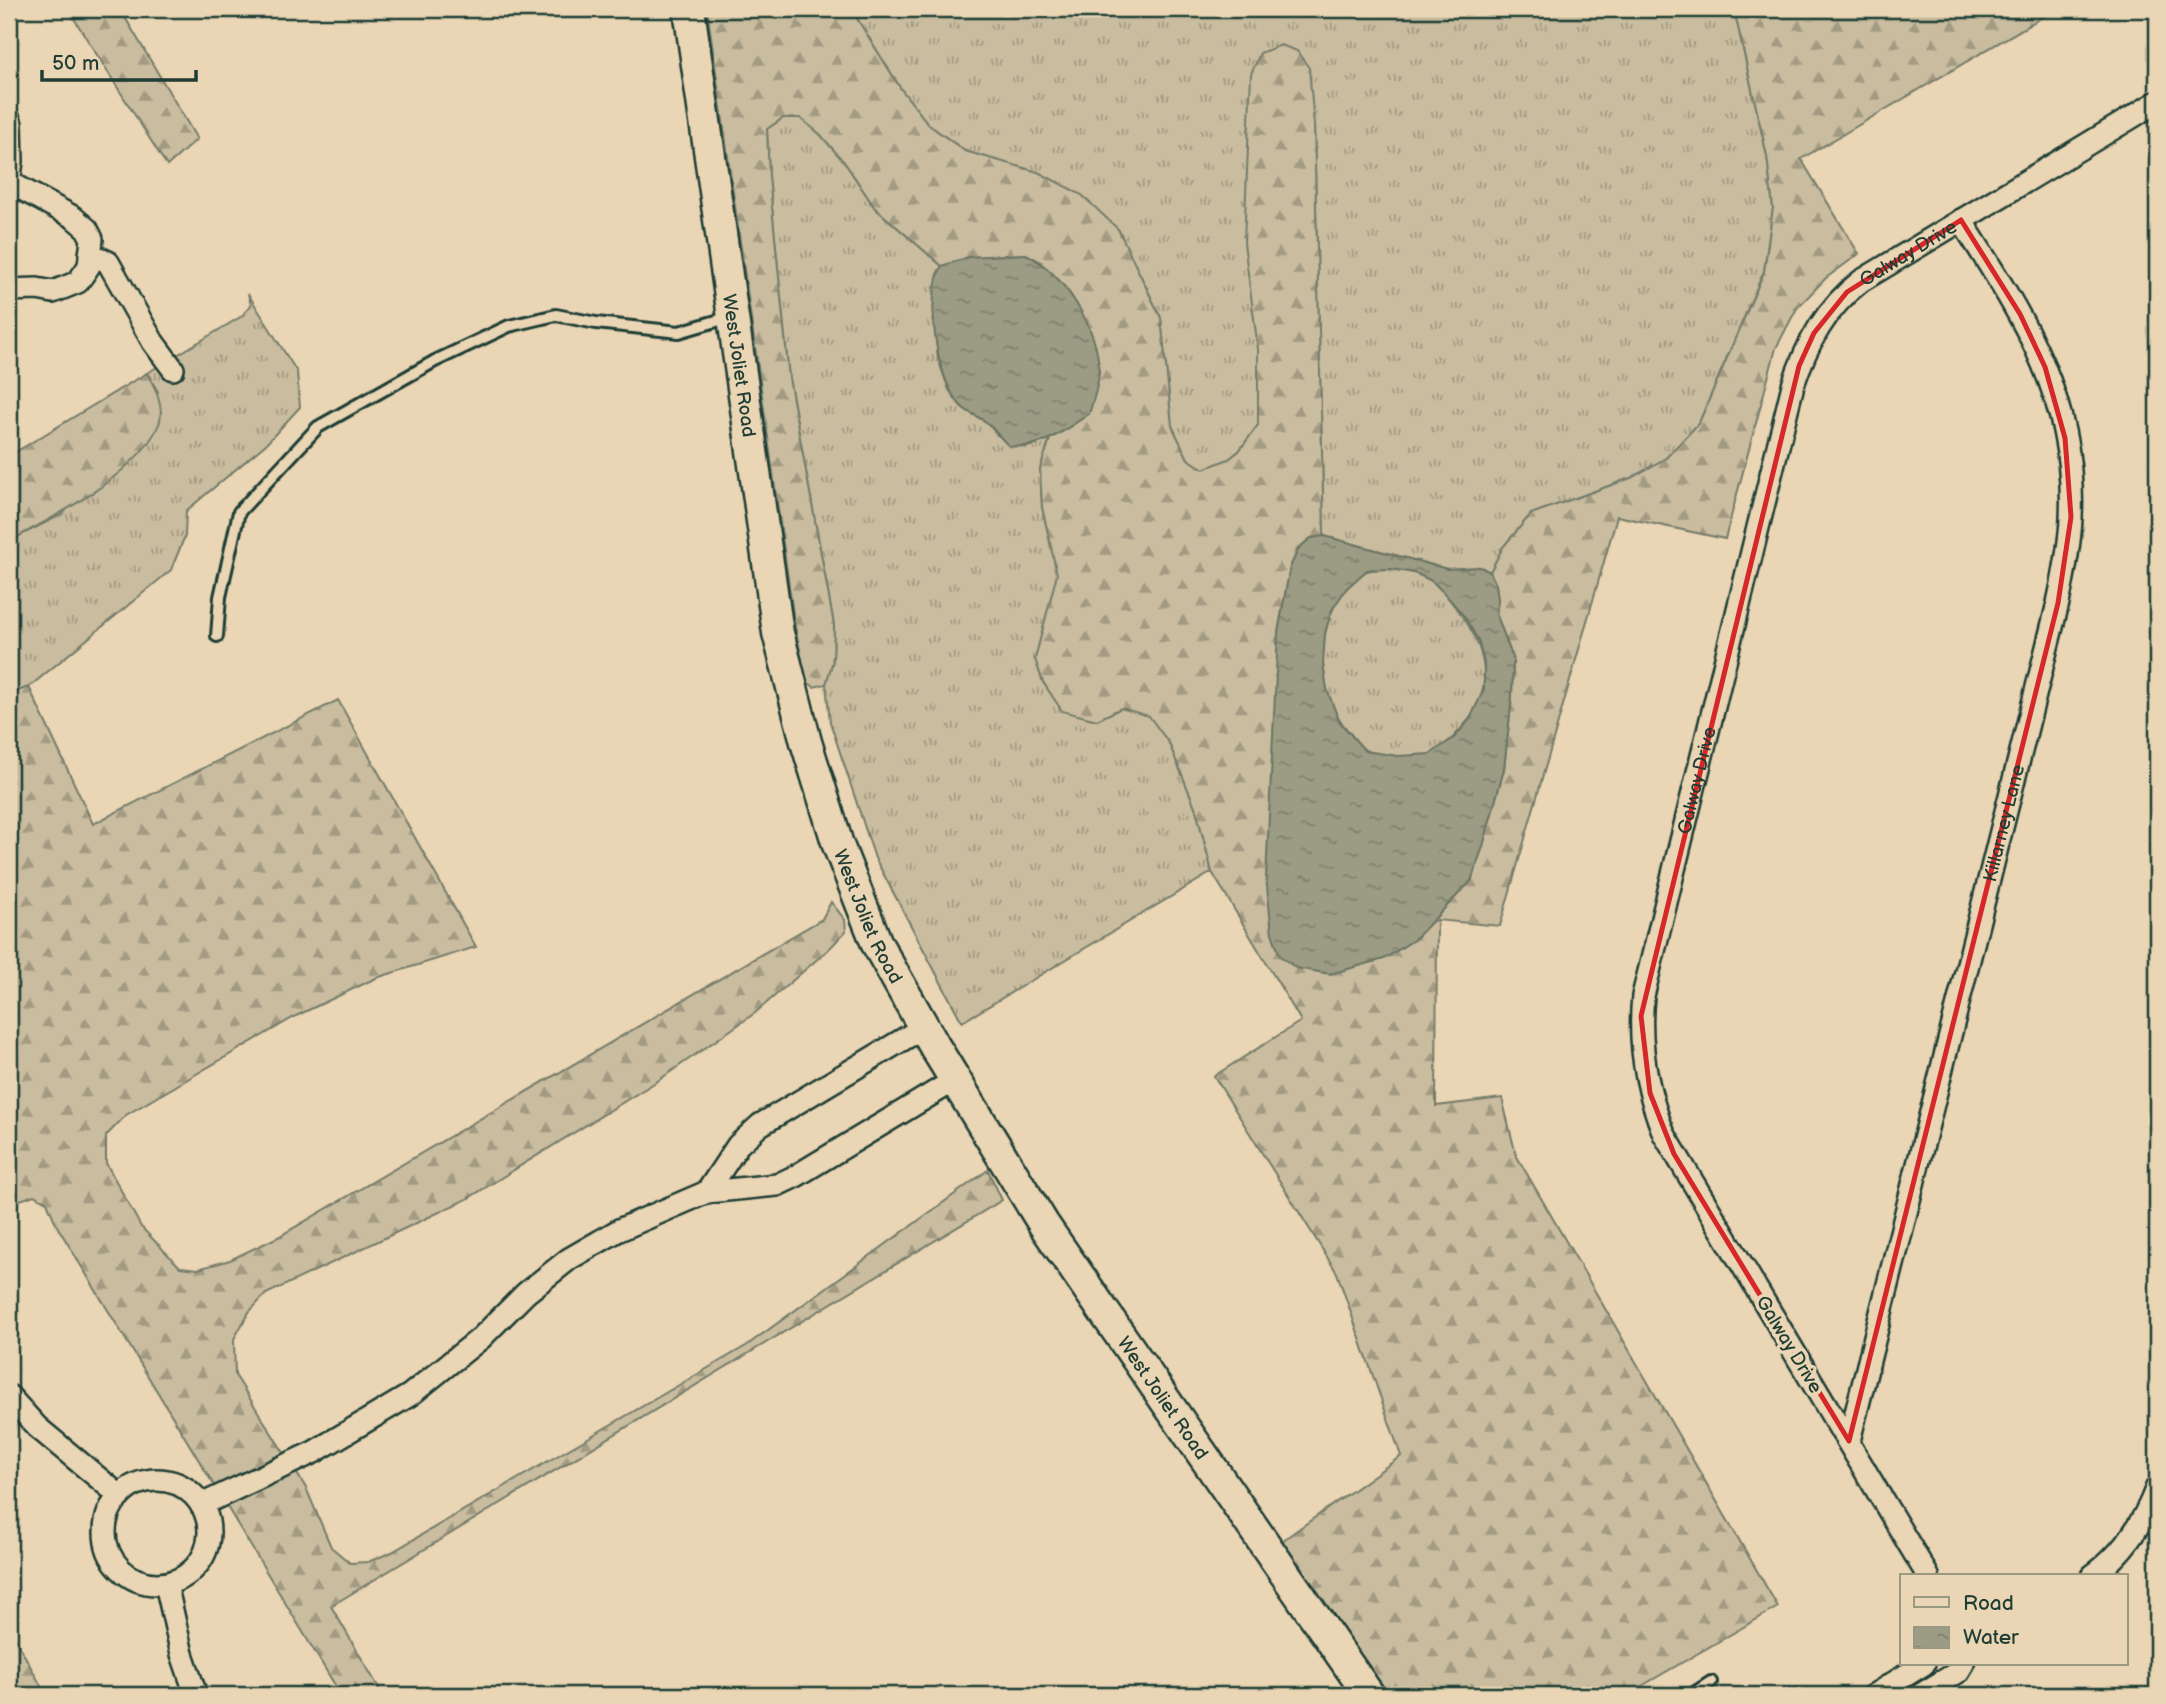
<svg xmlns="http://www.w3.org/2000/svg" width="2166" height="1704" font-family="'Balsamiq Sans',sans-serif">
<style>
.grass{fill:url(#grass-tufts);stroke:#747c6a;stroke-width:2}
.forest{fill:url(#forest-firs);stroke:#747c6a;stroke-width:2}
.water{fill:url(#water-ripples);stroke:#6a7564;stroke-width:2;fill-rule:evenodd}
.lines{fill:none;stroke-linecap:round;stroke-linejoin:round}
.service-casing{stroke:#1f3d34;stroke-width:16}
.minor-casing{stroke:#1f3d34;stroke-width:26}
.secondary-casing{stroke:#1f3d34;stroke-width:35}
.service{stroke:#ead5b4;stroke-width:10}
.minor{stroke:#ead5b4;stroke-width:21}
.secondary{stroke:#ead5b4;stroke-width:30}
.marked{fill:none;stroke:#d62828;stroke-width:5;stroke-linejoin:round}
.labels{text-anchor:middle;stroke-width:7;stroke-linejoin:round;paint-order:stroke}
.street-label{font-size:19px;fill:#1f3d34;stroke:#ead5b4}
</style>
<defs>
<pattern id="grass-tufts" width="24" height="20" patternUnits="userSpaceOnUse" patternTransform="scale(1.75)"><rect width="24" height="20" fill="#c9bc9f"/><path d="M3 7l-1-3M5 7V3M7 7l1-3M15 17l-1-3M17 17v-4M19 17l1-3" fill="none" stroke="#a39a82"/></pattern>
<pattern id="forest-firs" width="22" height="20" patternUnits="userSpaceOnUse" patternTransform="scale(1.75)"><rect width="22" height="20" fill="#c9bc9f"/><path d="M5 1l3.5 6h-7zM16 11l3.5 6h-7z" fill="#a39a82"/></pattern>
<pattern id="water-ripples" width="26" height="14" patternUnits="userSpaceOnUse" patternTransform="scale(1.75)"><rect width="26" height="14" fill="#9c9b84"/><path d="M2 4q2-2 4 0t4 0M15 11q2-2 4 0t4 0" fill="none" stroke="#7f806d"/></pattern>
</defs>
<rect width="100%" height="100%" fill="#ead5b4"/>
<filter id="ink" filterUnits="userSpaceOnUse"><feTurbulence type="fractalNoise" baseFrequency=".0143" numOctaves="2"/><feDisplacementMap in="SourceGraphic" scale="14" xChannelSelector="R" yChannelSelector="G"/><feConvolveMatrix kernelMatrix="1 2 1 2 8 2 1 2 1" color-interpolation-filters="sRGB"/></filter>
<g filter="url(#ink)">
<path class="grass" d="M851 9H1734L1767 156 1773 208 1764 271 1699 423 1666 458 1631 478 1531 514 1503 547 1490 572 1480 567 1447 569 1324 536 1314 124 1258 349V425L1239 451 1229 459 1204 469 1188 460 1172 426 1161 318 1118 229 965 151 929 125 901 89Z
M783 118H800L820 134 845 163 875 208 942 266 938 272 935 328 938 359 949 390 962 407 989 424 997 435 1025 448 1050 439 1040 470 1042 507 1058 574 1035 659 1043 682 1063 711 1097 720 1121 708 1149 715 1169 743 1196 809 1212 872 962 1022 875 858 830 722 826 684 833 660 834 625 789 378 769 177 767 129Z
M248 294 297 372 300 407 266 444 186 511 185 536 171 570 29 687 9 694V541L63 514 158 392 147 373 242 316 251 305Z
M1391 569C1405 571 1419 573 1431 581 1440 587 1447 596 1453 604 1482 638 1499 684 1466 723 1457 734 1444 749 1430 754 1423 757 1412 756 1404 756 1394 757 1377 755 1367 751 1360 748 1354 738 1349 732 1311 689 1313 604 1365 572 1371 568 1383 569 1391 569Z"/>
<path class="forest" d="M68 9H120L197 139 167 166Z
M707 9H851L901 89 929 125 965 151 1038 172 1082 195 1118 229 1161 318 1172 426 1188 459 1204 469 1229 459 1239 451 1258 425V349L1244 243 1251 74 1260 53 1281 45 1297 51 1309 68 1314 124 1324 536 1311 538 1299 548 1290 567 1278 633 1274 738 1415 939 1471 881 1483 846 1504 769 1512 696 1513 659 1496 613 1498 600 1496 585 1490 572 1503 547 1531 514 1631 478 1666 458 1699 423 1764 272 1773 208 1767 156 1734 9H2056L1801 159 1859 254 1826 278 1797 308 1776 348 1725 539 1617 516 1500 926 1437 920 1436 1106 1502 1098 1516 1155 1778 1607 1626 1695H1387L1279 1543 1401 1456 1337 1273 1214 1076 1301 1021 1212 872 1196 809 1169 743 1149 716 1121 708 1097 720 1062 711 1043 682 1035 659 1057 574 1042 507 1040 469 1050 439 1072 426 1041 262 1026 254 969 257 942 266 875 208 845 163 820 134 800 118H783L767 129 769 177 789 378 834 625 833 660 826 684 814 687 806 681 794 621Z
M147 373C155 387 165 407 159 424 140 472 54 518 9 541V456Z
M29 687 93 824 338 700 476 947 376 978 296 1016 126 1115 106 1136V1163L141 1227 180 1267 198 1269 230 1260 278 1237 822 919 831 902 845 920 846 931 829 949 755 1013 659 1080 467 1199 266 1294 249 1312 234 1339 235 1375 306 1488 331 1547 350 1563 368 1562 392 1552 746 1346 988 1170 1002 1200 331 1606 383 1695H341L57 1226 47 1202 34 1195 9 1204V694Z
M9 1627 46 1695H9Z"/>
<path class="water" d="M1026 254C1064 274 1098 327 1099 371 1099 384 1093 401 1089 414 1065 430 1040 450 1009 446 1001 439 995 430 987 423 979 416 967 413 960 405 936 379 924 297 942 266L969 257Z
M1324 536 1447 569 1480 567 1490 572 1496 585 1498 600 1496 613 1513 659 1512 696 1504 769 1483 846 1471 881 1415 939 1384 959 1330 974 1296 968 1280 956 1272 933 1266 877 1278 633 1290 567 1299 548 1311 538ZM1391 569 1415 573 1432 581 1445 594 1464 616 1478 640 1484 663V689L1470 719 1455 737 1430 754 1398 756 1365 751 1339 721 1327 689 1323 664 1325 633 1332 610 1346 589 1367 570Z"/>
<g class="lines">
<defs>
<path id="service" d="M217 636 220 597 239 512 318 427 435 361 509 326 556 315 596 323 679 332 730 317
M1691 1695 1711 1682"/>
<g id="minor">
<path d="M9 119 11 124 12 161 9 183"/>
<path d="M90 254 108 262 153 342 173 369"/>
<path d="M9 290 37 289 53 292 78 282 89 266 92 239 87 229 73 217 9 182"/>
<path d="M924 1027 760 1125 738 1145 707 1192 777 1185 796 1176 955 1080"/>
<path d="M9 1396 37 1427 120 1496"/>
<path id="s1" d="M1849 1441 2058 603C2064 575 2070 546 2071 518 2077 398 2022 316 1961 220"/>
<circle cx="157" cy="1532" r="52"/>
<path d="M201 1505 314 1452 410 1395 481 1338 526 1293 569 1259 619 1230 707 1192"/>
<path id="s2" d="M1928 1576 1664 1134C1646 1089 1638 1045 1643 996L1793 385C1807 343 1826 308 1861 281L2157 102"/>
<path d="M2092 1576C2123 1554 2144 1522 2157 1487"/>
<path d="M166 1584 182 1654 196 1695"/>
<path d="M1874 1695 1924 1664"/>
<path d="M1920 1695 1958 1672 1963 1664"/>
</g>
<g id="secondary">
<path id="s3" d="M689 9 778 633 806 742 838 845 877 944 935 1047 1044 1225 1369 1695"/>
</g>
</defs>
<use href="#service" class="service-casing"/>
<use href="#minor" class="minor-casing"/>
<use href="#secondary" class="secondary-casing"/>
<use href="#service" class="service"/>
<use href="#minor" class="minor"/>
<use href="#secondary" class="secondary"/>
</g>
</g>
<path class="marked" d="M1961 220 2020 314 2045 367 2065 438 2071 517 2058 603 1849 1441 1674 1154 1650 1093 1641 1016 1799 366 1814 333 1847 292Z"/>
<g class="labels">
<g class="street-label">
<text dy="7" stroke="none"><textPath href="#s2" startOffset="1466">Galway Drive</textPath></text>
<text dy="7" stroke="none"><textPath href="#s3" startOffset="360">West Joliet Road</textPath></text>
<text dy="7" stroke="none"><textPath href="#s2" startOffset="878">Galway Drive</textPath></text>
<text dy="7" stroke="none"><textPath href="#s1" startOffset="637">Killarney Lane</textPath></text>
<text dy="7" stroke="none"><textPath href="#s3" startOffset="928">West Joliet Road</textPath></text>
<text transform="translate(1790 1344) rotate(59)" y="7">Galway Drive</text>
<text dy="7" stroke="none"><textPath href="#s3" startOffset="1494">West Joliet Road</textPath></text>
</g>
</g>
<rect width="2166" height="1704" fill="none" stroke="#ead5b4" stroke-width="35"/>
<rect x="18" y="18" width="2131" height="1669" fill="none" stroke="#1f3d34" stroke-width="2.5" filter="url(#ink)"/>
<rect x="1900" y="1574" width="228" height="91" fill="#ead5b4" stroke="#999881" stroke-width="2"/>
<rect x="1914" y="1597" width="35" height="10" fill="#ead5b4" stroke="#999881" stroke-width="2"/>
<text x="1963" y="1610" font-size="21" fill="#1f3d34">Road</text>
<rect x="1914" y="1627" width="35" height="21" fill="url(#water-ripples)" stroke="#999881" stroke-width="2"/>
<text x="1963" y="1644" font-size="21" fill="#1f3d34">Water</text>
<path d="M42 70v10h154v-10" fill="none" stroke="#1f3d34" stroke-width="3.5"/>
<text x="52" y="70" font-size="21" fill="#1f3d34" stroke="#ead5b4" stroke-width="5" paint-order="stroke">50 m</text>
</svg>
